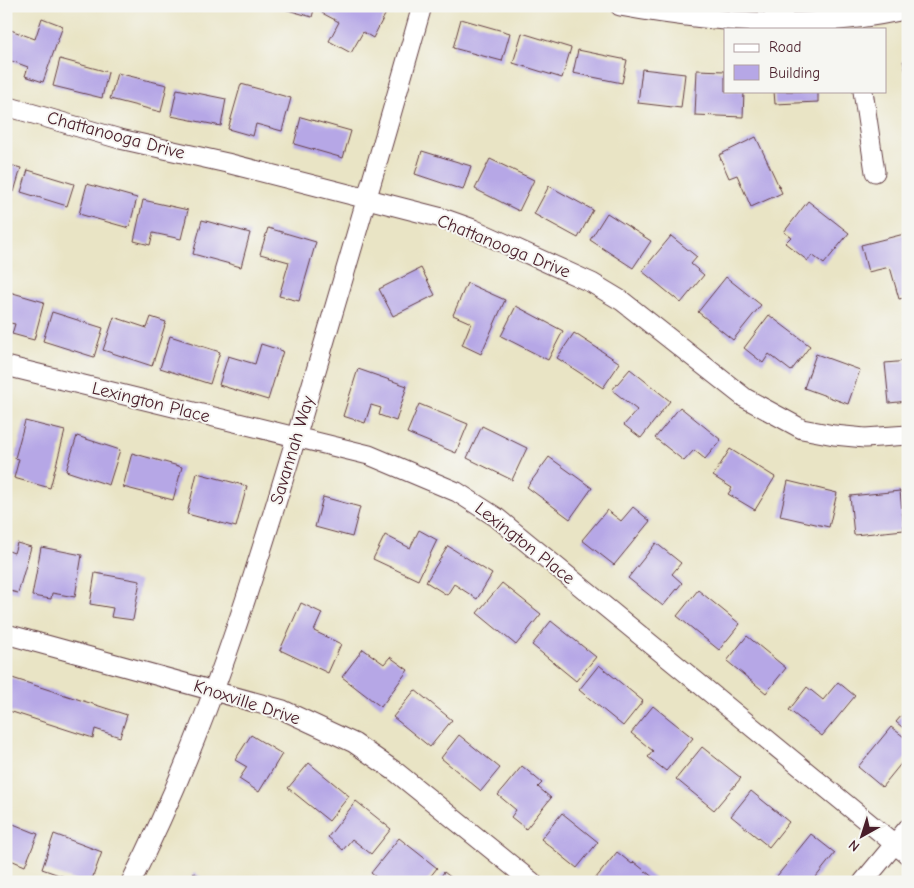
<svg xmlns="http://www.w3.org/2000/svg" width="914" height="888" font-family="'Comic Neue',sans-serif">
<style>
.building{fill:#b6a7e6}
.lines{fill:none;stroke-linecap:round;stroke-linejoin:round}
.minor-casing{stroke:#623d42;stroke-width:21}
.minor{stroke:#fff;stroke-width:19}
.labels{text-anchor:middle;stroke-width:4;stroke-linejoin:round;paint-order:stroke}
.street-label{font-size:18px;fill:#4a1f2b;stroke:#f6f6f2}
</style>
<rect width="100%" height="100%" fill="#f6f6f2"/>
<filter id="ink" filterUnits="userSpaceOnUse"><feTurbulence type="fractalNoise" baseFrequency=".02" numOctaves="2"/><feDisplacementMap in="SourceGraphic" scale="10" xChannelSelector="R" yChannelSelector="G"/><feConvolveMatrix kernelMatrix="1 2 1 2 8 2 1 2 1" color-interpolation-filters="sRGB"/></filter>
<filter id="wash" filterUnits="userSpaceOnUse"><feTurbulence type="fractalNoise" baseFrequency=".0096" numOctaves="4" result="noise"/><feDisplacementMap in="SourceGraphic" scale="20" xChannelSelector="R" yChannelSelector="G"/><feGaussianBlur stdDeviation="1.12" result="paint"/><feColorMatrix in="noise" values="0 0 0 0 0 0 0 0 0 0 0 0 0 0 0 0 0 1.4 0 .05"/><feComposite in="paint" operator="in"/></filter>
<g filter="url(#wash)">
<rect width="100%" height="100%" fill="#e9e4c5"/>
<g id="blocks">
<path class="building" d="M274 6H315L312 17Z
M325 6H374L386 13 373 38 363 32 351 53 329 41 339 22 322 13Z
M42 18 63 26 43 82 25 76 28 67 6 59 8 29 35 39Z
M461 19 510 33 502 61 453 48Z
M522 33 571 48 562 78 513 63Z
M578 50 627 60 622 83 573 73Z
M60 59 108 72 102 98 53 86Z
M908 60V77H907L903 61Z
M642 69 685 74 681 108 638 103Z
M697 70 725 71V91H744L743 117 695 115Z
M117 73 167 85 161 112 110 99Z
M241 84 291 98 282 131 256 124 253 136 228 129Z
M177 89 226 99 221 126 171 116Z
M774 91H818V102L775 104Z
M301 117 351 131 343 158 294 144Z
M756 137 782 193 751 207 737 175 729 178 719 155Z
M422 151 471 166 463 190 415 174Z
M490 159 534 180 519 211 475 189Z
M6 164 21 168 14 192 6 190Z
M28 170 74 184 67 206 21 192Z
M87 184 137 198 129 228 79 214Z
M549 186 593 210 578 238 534 214Z
M143 200 188 210 181 239 153 233 150 245 134 241Z
M808 201 849 233 824 264 812 255 808 261 785 243 791 237 784 232Z
M607 213 651 241 633 268 590 240Z
M202 220 250 233 241 267 193 254Z
M268 228 316 242 299 301 279 296 289 262 260 254Z
M908 233V297L899 299 890 267 868 272 861 245Z
M671 236 697 257 691 264 704 275 681 303 642 271Z
M421 268 435 295 393 316 379 289Z
M726 277 761 305 733 340 698 312Z
M467 283 505 300 481 354 462 345 471 323 453 315Z
M6 291 44 302 34 340 12 334 15 324 6 322Z
M516 306 563 331 548 360 501 336Z
M52 312 103 328 94 357 43 341Z
M769 315 810 346 791 371 769 354 763 363 744 348Z
M114 317 147 328 151 317 166 322 152 366 103 350Z
M574 333 620 363 603 388 557 358Z
M170 336 220 352 210 384 160 368Z
M261 344 283 351 268 400 219 385 228 356 255 364Z
M816 354 860 370 848 404 804 388Z
M908 361V401L889 403 885 363Z
M358 369 407 386 396 421 379 415 381 408 371 405 365 423 343 416Z
M630 369 670 401 641 438 624 425 637 410 612 390Z
M419 404 468 424 456 453 407 433Z
M680 407 721 440 705 459 694 450 684 461 655 438Z
M25 421 65 431 50 488 14 478 19 459 15 458Z
M482 426 527 448 512 480 467 458Z
M77 436 120 450 109 485 66 471Z
M730 449 775 477 755 510 728 494 732 488 713 476Z
M132 453 182 467 173 500 123 487Z
M549 457 592 488 570 519 527 487Z
M197 473 247 486 236 527 187 514Z
M788 481 837 493 829 527 780 516Z
M900 491 904 530 854 535 850 496Z
M323 497 360 507 352 537 315 527Z
M633 507 650 521 614 565 582 540 607 510 621 521Z
M419 530 437 540 418 580 373 559 385 535 410 548Z
M17 543 31 547 18 593 6 590V550L14 553Z
M656 543 681 563 672 574 682 583 663 606 628 578Z
M448 546 492 574 477 599 454 584 447 595 426 582Z
M41 547 82 555 75 597 52 593 51 599 32 596Z
M95 573 140 581 133 620 111 617 113 608 90 604Z
M502 583 541 614 516 645 477 613Z
M698 590 740 624 719 650 677 616Z
M301 603 322 613 314 631 341 644 328 673 280 650Z
M551 621 596 657 576 681 532 645Z
M747 636 786 668 766 693 727 661Z
M363 649 384 664 390 657 408 670 381 707 342 677Z
M599 665 643 701 623 726 579 690Z
M6 676 127 715 120 737 95 729 93 738 6 710Z
M838 682 855 696 822 736 789 710 807 687 823 700Z
M415 690 452 720 430 747 393 717Z
M653 706 693 738 666 771 648 757 653 751 631 733Z
M908 708V732L896 722Z
M891 727 908 740V755L882 787 858 767Z
M251 735 282 754 259 792 239 779 247 767 235 760Z
M459 735 500 768 481 791 441 758Z
M702 747 741 778 714 810 676 779Z
M309 763 349 796 329 821 288 788Z
M522 766 542 783 538 787 551 798 526 829 511 817 516 810 498 795Z
M751 791 789 822 769 847 731 816Z
M356 801 391 829 371 854 352 839 343 850 328 837Z
M562 813 598 842 577 868 541 839Z
M6 821 38 834 25 866 6 858Z
M54 834 102 852 91 882H79L42 869Z
M811 834 835 853 812 882H784L777 876Z
M399 838 437 868 426 882H382L371 873Z
M617 852 632 864 634 862 655 879 653 882H599L595 879Z
M444 872 457 882H437Z
M194 873 210 882H189Z"/>
</g>
</g>
<g filter="url(#ink)">
<use href="#blocks" fill-opacity="0" stroke="#623d42" stroke-width="1"/>
<g class="lines">
<defs>
<path id="minor" d="M620 6C712 23 816 31 908 9
M863 91 875 172
M6 106 120 139 227 163 442 218 473 229 592 283 622 301 745 398 802 429 834 435 865 438 908 435
M6 366 369 455 457 492 496 517 908 855
M6 634 283 710 354 743 396 772 532 882
M131 882C206 735 254 578 301 421 342 283 383 145 422 6
M863 882 908 828"/>
</defs>
<use href="#minor" class="minor-casing"/>
<use href="#minor" class="minor"/>
</g>
</g>
<g class="labels">
<g class="street-label">
<text transform="translate(116 135) rotate(15)" y="6">Chattanooga Drive</text>
<text transform="translate(504 246) rotate(22)" y="6">Chattanooga Drive</text>
<text transform="translate(151 402) rotate(14)" y="6">Lexington Place</text>
<text transform="translate(292 450) rotate(-73)" y="6">Savannah Way</text>
<text transform="translate(525 543) rotate(38)" y="6">Lexington Place</text>
<text transform="translate(247 702) rotate(18)" y="6">Knoxville Drive</text>
</g>
</g>
<rect width="914" height="888" fill="none" stroke="#f6f6f2" stroke-width="25"/>
<rect x="724" y="28" width="162" height="65" fill="#f6f6f2" stroke="#b1a0a2"/>
<rect x="734" y="44" width="25" height="8" fill="#ffffff" stroke="#b1a0a2"/>
<text x="769" y="52" font-size="15" fill="#4a1f2b">Road</text>
<rect x="734" y="65" width="25" height="15" fill="#b6a7e6" stroke="#b1a0a2"/>
<text x="769" y="78" font-size="15" fill="#4a1f2b">Building</text>
<g transform="translate(862 836) rotate(219)" stroke="#f6f6f2" stroke-width="4" paint-order="stroke">
<path d="M0-4L9 19L0 12L-9 19Z" fill="#4a1f2b"/>
<text y="-8" font-size="14" font-weight="bold" text-anchor="middle" fill="#4a1f2b">N</text>
</g>
</svg>
